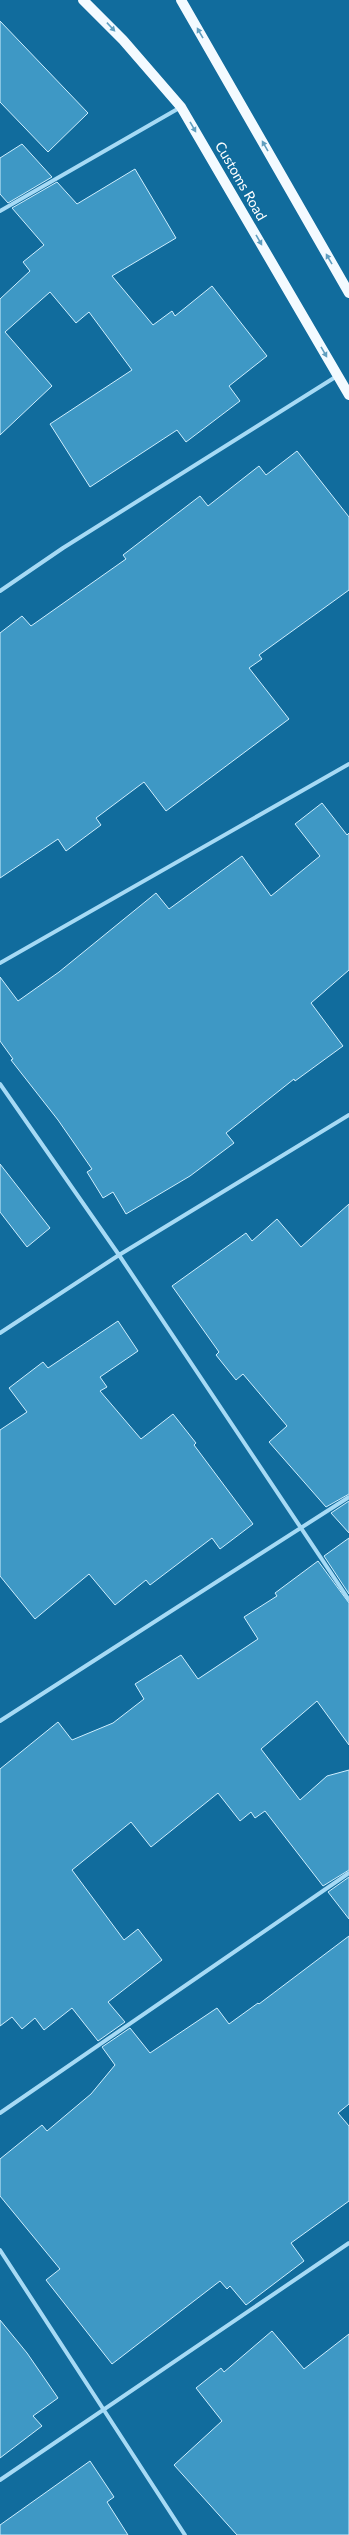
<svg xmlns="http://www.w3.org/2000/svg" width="349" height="2535" font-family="Lato,sans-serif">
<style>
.building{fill:#3e98c5;stroke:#ceeefe}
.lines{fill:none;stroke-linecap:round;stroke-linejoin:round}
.street{stroke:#a6daf5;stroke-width:4}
.primary{stroke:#f3faff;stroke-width:10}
.oneway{fill:#609ebf}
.labels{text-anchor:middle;stroke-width:3;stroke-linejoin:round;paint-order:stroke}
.street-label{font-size:14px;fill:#fff;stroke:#116c9d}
</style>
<rect width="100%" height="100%" fill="#116c9d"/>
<path class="building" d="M0 21 88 113 48 152 0 102Z
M22 144 52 177 8 203 0 194V158Z
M135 169 176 238 112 276 153 325 172 311 175 316 212 286 267 356 229 386 240 401 186 442 177 430 90 487 50 424 132 370 89 312 76 323 50 292 5 332 52 386 0 435V299L30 271 23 262 44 245 12 208 57 182 77 204Z
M297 451 349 517V590L259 655 262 659 249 668 289 719 166 811 144 782 96 818 101 825 66 851 58 839 0 878V633L22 616 31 626 126 559 123 555 200 496 208 506 259 466 266 475Z
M322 803 347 835 349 833V970L311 1003 343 1046 295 1081 294 1079 226 1133 234 1143 190 1176 126 1214 113 1192 103 1198 87 1172 92 1169 58 1120 11 1060 13 1059 0 1041V977L18 1001 59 972 156 893 169 909 242 856 271 896 320 856 295 824Z
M0 1164 50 1228 27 1247 0 1212Z
M349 1204V1494L326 1507 269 1442 287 1426 243 1374 236 1380 216 1355 219 1352 172 1286 246 1233 252 1241 277 1219 301 1247Z
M118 1321 138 1351 100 1377 107 1387 100 1391 141 1439 173 1414 196 1443 194 1445 253 1524 220 1549 212 1538 150 1585 146 1580 115 1605 89 1574 35 1619 0 1576V1430L27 1412 9 1388 43 1362 48 1368Z
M349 1501V1533L331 1513Z
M349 1538V1594L324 1556Z
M318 1561 349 1603V1745L317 1701 261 1749 300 1800 327 1776 349 1770V1870L323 1886 265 1811 255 1818 251 1812 240 1821 218 1793 151 1847 131 1822 72 1870 124 1940 138 1929 162 1960 108 2002 125 2022 98 2041 72 2008 44 2030 35 2018 22 2029 12 2017 0 2026V1769L58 1722 72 1740 113 1723 144 1699 135 1684 181 1655 198 1679 258 1639 244 1617 277 1596 275 1593Z
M349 1877V1919L328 1892Z
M349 1936V2104L338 2113 349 2126V2201L291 2243 304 2261 246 2305 230 2286 227 2289 220 2281 112 2364 46 2280 60 2269 0 2196V2159L42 2125 47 2131 91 2094 115 2065 102 2047 130 2028 150 2053 217 2008 229 2024 258 2003 259 2004Z
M0 2320 27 2353 58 2398 33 2416 42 2426 0 2458Z
M272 2331 304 2369 349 2334V2535H237L174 2465 222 2421 196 2388 221 2368 224 2372Z
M90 2461 114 2497 107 2502 128 2535H0V2525Z"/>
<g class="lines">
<path class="street" d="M0 211 181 107
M0 591 63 548 337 376
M0 963 349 764
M0 1084 119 1255 349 1600
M0 1333 119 1255 349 1115
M0 1721 349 1497
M0 2113 349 1873
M0 2250 185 2535
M0 2480 349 2243"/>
<path class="primary" d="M83 0 123 40 181 107 349 395
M181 0 349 293"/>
</g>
<defs><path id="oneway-solid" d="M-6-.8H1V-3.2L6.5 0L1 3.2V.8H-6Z"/></defs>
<g class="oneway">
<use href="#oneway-solid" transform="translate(111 27) rotate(47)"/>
<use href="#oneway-solid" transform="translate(200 33) rotate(-120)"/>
<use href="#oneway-solid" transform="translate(193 127) rotate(60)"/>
<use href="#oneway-solid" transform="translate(265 146) rotate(-120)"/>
<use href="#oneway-solid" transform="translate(259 240) rotate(60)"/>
<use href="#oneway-solid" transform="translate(329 259) rotate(-120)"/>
<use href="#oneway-solid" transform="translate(324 352) rotate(60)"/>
</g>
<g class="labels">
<g class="street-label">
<text transform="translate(241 181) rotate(60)" y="5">Customs Road</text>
</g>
</g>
</svg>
